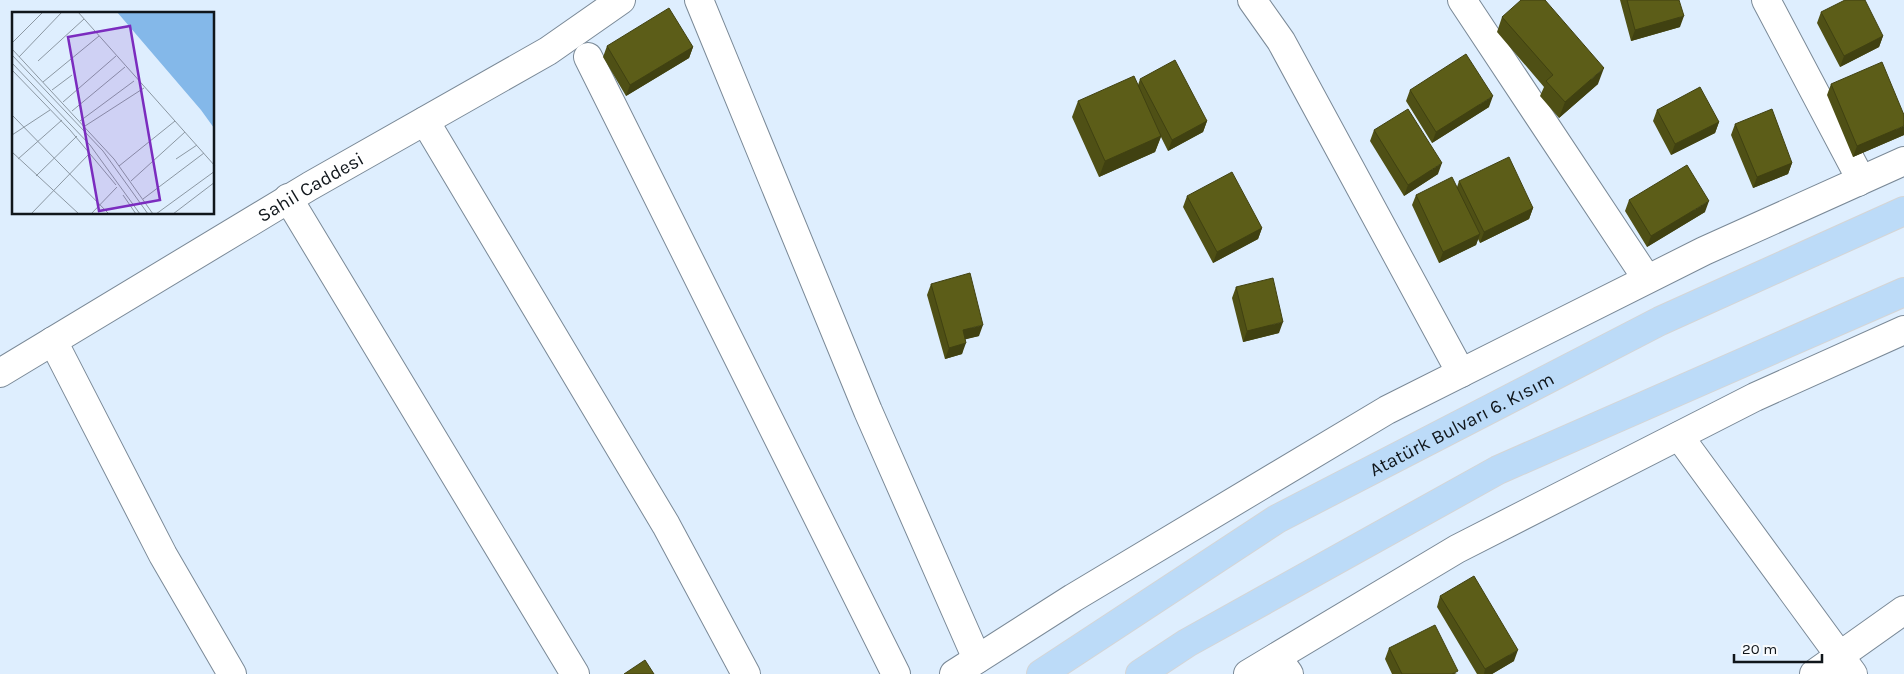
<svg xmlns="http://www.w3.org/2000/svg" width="1904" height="674" font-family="Karla,sans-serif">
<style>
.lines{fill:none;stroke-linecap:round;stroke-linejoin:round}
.street-casing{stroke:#7a8997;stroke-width:30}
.secondary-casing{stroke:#7a8997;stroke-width:30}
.highway-casing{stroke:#d4d5d6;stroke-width:30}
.street{stroke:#fff;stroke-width:28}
.secondary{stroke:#fff;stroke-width:28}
.highway{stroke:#bcdbf8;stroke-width:28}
.wall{fill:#4f5015}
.shaded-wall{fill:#404111}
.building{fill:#5c5d18;stroke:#404111}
.labels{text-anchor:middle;stroke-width:5;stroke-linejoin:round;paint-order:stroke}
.street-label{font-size:19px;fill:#10161b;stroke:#f7fafd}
.inset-road{fill:none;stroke:#8c98a3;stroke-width:1}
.view{fill:#7b2cbf;fill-opacity:0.15;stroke:#7b2cbf;stroke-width:2.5}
.inset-edge{fill:none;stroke:#10161b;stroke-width:2.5}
</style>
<rect width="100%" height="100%" fill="#deeefe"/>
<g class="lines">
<defs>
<path id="street" d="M699 0 868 411 977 659
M1252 0 1281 41 1461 373
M1462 0 1647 279
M1766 0 1858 174V182
M588 57 896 674
M425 121 666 525 746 674
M288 198 575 674
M53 341 163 555 232 674
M1679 436 1853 674
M1277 657 1289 674
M1814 674 1904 610"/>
<g id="secondary">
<path id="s1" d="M0 373 310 186 548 51 621 0"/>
<path d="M954 674 1073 598 1387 410 1704 251 1904 161"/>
<path d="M1248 674 1457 549 1755 397 1904 330"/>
</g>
<g id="highway">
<path id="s2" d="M1041 674 1277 519 1660 321 1904 211"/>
<path d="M1140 674 1187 643 1498 470 1904 292"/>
</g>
</defs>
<use href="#street" class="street-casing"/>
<use href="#secondary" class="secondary-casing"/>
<use href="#highway" class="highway-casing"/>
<use href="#street" class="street"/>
<use href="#secondary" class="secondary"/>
<use href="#highway" class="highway"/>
</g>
<path class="wall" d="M1620 0H1679L1680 27 1631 41Z
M1821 12 1883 36 1879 47 1840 67 1817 23Z
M1502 17 1598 84 1559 118 1540 96 1544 87 1497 32Z
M607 46 693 47 689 58 626 96 603 57Z
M1140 79 1207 121 1203 132 1168 151 1161 137 1155 152 1099 177 1072 117 1078 101 1138 85Z
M1831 84 1904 135 1853 157 1827 95Z
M1410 90 1489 107 1432 143 1406 101Z
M1657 110 1719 122 1715 133 1671 155 1653 121Z
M1735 124 1792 163 1788 174 1753 188 1731 135Z
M1374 130 1438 174 1404 196 1370 141Z
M1459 181 1533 208 1529 219 1480 243 1478 239 1476 245 1439 263 1412 205 1416 195 1457 187Z
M1187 196 1262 228 1258 239 1213 263 1183 207Z
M1629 200 1705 212 1647 247 1625 211Z
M931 284 979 336 965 339 962 354 945 359 927 295Z
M1236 287 1279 333 1243 342 1232 298Z
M1440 596 1514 661 1492 674H1477L1437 607Z
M1389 648 1457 674H1392L1385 659Z"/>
<path class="shaded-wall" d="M1684 16 1680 27 1631 41 1635 30Z
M1883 36 1879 47 1840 67 1844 56Z
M693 47 689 58 626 96 630 85Z
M1604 68 1598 84 1559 118 1565 102Z
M1493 96 1489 107 1432 143 1436 132Z
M1207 121 1203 132 1168 151 1172 140Z
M1719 122 1715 133 1671 155 1675 144Z
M1904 126V135L1853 157 1857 146Z
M1161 136 1155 152 1099 177 1105 161Z
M1442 163 1438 174 1404 196 1408 185Z
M1792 163 1788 174 1753 188 1757 177Z
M1709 201 1705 212 1647 247 1651 236Z
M1533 208 1529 219 1480 243 1484 232Z
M1262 228 1258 239 1213 263 1217 252Z
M1480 234 1476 245 1439 263 1443 252Z
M1283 322 1279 333 1243 342 1247 331Z
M983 325 979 336 959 341 963 330Z
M966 343 962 354 945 359 949 348Z
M1518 650 1514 661 1492 674H1484L1485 669Z"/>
<path class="building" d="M1521 0H1545L1604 68 1565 102 1546 81 1553 75 1502 17Z
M1627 0H1679L1684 16 1635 30Z
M1845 0H1865L1883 36 1844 56 1821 12Z
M669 8 693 47 630 85 607 46Z
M1466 54 1493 96 1436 132 1410 90Z
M1175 60 1207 121 1172 140 1140 79Z
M1882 62 1904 115V126L1857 146 1831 84Z
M1134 76 1161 136 1105 161 1078 101Z
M1700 87 1719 122 1675 144 1657 110Z
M1408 109 1442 163 1408 185 1374 130Z
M1772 109 1792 163 1757 177 1735 124Z
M1509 157 1533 208 1484 232 1459 181Z
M1687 165 1709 201 1651 236 1629 200Z
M1232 172 1262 228 1217 252 1187 196Z
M1452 177 1480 234 1443 252 1416 195Z
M970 273 983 325 963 330 966 343 949 348 931 284Z
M1273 278 1283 322 1247 331 1236 287Z
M1474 576 1518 650 1485 669 1440 596Z
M1435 625 1458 671 1452 674H1402L1389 648Z
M645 660 654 674H624Z"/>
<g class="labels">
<g class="street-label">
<text dy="7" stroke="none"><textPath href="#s1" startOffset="362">Sahil Caddesi</textPath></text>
<text dy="7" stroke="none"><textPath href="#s2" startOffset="490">Atatürk Bulvarı 6. Kısım</textPath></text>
</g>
</g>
<g transform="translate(12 12)">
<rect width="202" height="202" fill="#deeefe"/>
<path d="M105 0H202V116L189 98Z" fill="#84b8e9"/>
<path class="inset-road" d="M66 0 203 154M0 31 31 0M0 37 102 147 141 202M0 43 91 139 136 202M7 45 50 0M26 49 72 7M0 51 78 133 128 202M0 58 58 118 104 173M31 70 87 24M40 78 60 63M51 90 104 44M60 99 113 55M0 103 97 202M68 109 122 69M73 114 132 76M0 123 38 98M0 140 67 202M6 147 50 108M164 147 185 133M107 154 163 109M24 164 65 124M119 169 173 120M111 183 124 202M131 187 192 141M19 202 78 141M79 202 105 175M144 202 203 159M161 202 203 170"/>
<path class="view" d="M118 14 148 188 87 199 56 25Z"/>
<rect width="202" height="202" class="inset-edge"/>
</g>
<path d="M1734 654v8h88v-8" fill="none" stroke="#10161b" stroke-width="2.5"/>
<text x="1742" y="654" font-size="15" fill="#10161b" stroke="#f7fafd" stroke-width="4" paint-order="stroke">20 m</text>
</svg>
